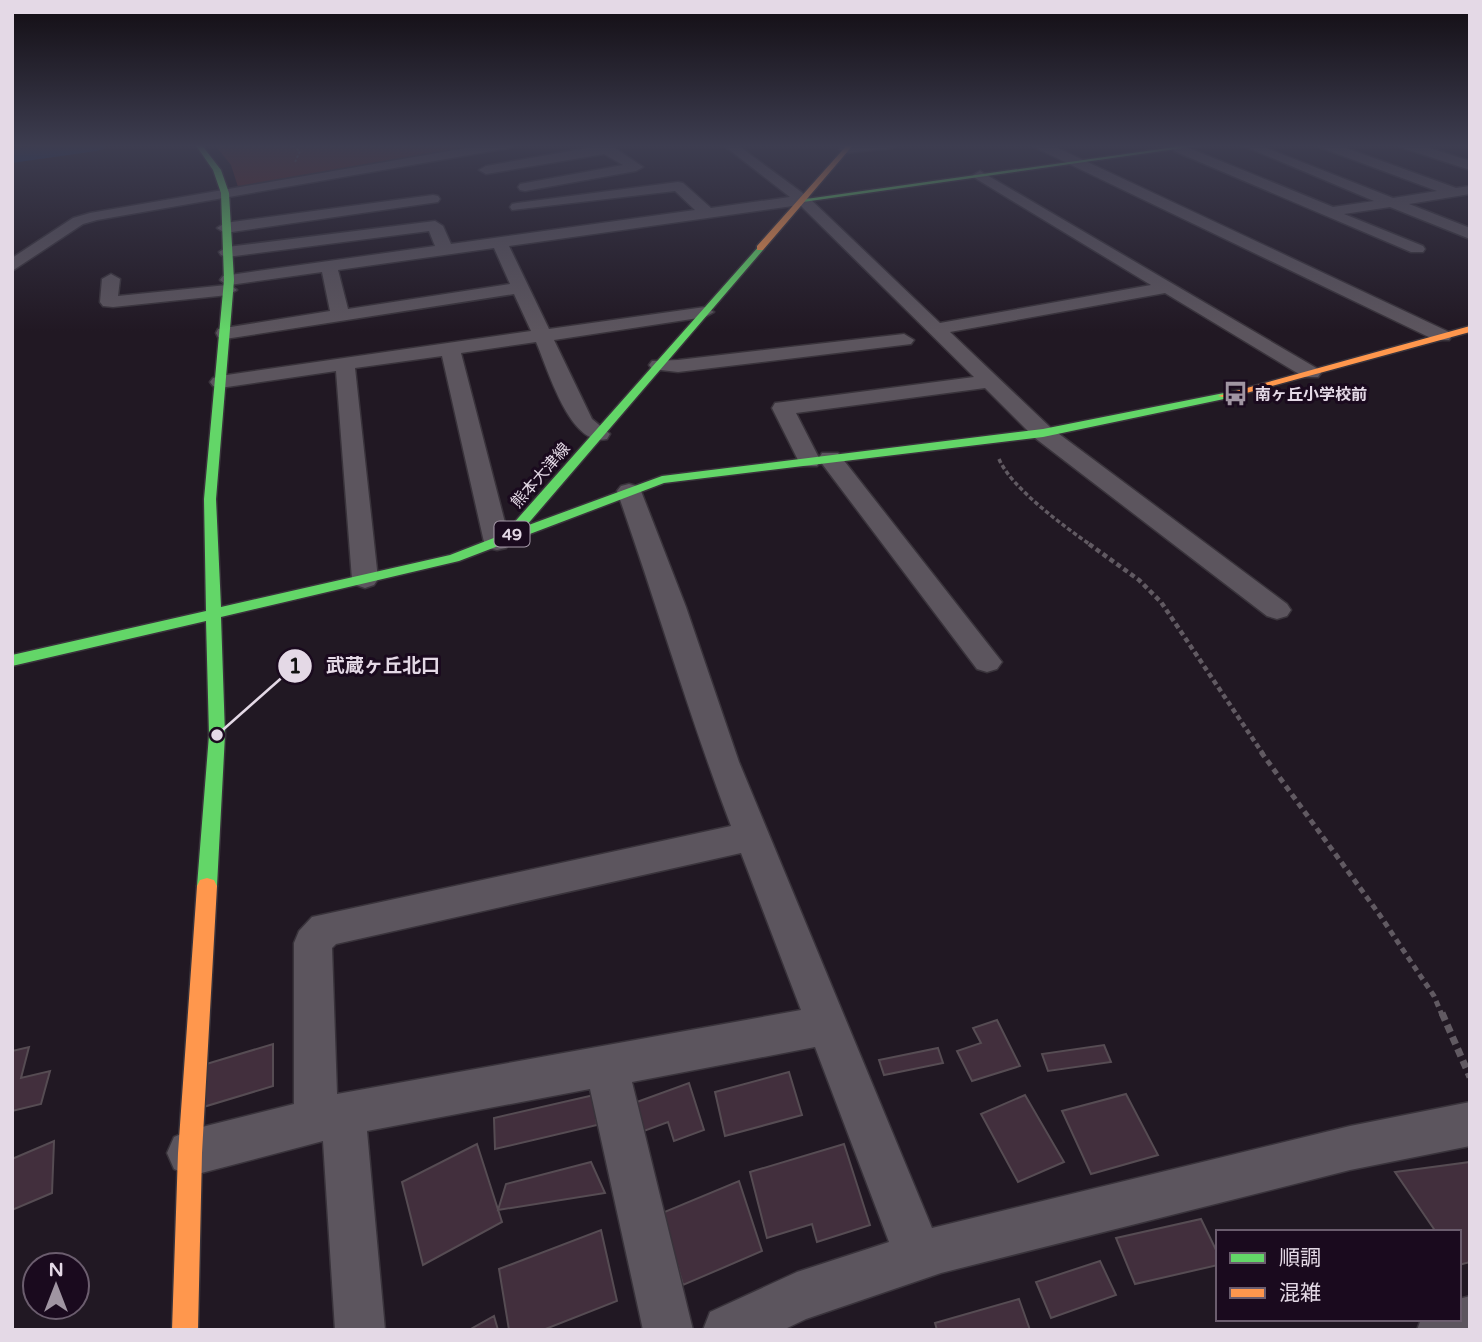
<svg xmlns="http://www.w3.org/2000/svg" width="1482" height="1342" font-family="'Varela Round','Noto Sans JP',sans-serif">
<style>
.green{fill:#5d2829}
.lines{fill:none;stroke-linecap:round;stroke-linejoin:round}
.river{fill:#062f69;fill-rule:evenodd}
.building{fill:#422f3d;stroke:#564c53;stroke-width:2}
.street-casing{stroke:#39333b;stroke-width:3}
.fast-casing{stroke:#39333b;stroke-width:3}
.slow-casing{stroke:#39333b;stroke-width:3}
.path-far4{stroke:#615a62;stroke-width:2;stroke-dasharray:2.5 2;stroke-linecap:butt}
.path-far3{stroke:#615a62;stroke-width:3.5;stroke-dasharray:4.5 2.5;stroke-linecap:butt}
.path-far2{stroke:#615a62;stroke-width:4.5;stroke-dasharray:5 3.5;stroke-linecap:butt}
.path-far1{stroke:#615a62;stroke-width:5;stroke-dasharray:6 4.5;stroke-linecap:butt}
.path{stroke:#615a62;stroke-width:7;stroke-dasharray:8 5;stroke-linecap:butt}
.street{fill:#5c555e;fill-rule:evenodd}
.fast{fill:#63d668;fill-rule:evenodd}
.slow{fill:#ff974d;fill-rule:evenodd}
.labels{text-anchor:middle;stroke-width:6;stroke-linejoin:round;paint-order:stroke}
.far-poi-label{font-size:16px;font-weight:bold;fill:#e4d9e6;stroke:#1a0a1e;text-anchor:start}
.far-street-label{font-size:16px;fill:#e4d9e6;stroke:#1a0a1e}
.shield{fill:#1a0a1e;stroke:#a79baa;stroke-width:2}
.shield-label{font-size:16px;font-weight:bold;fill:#e4d9e6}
.leader{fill:none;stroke:#e4d9e6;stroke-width:2.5}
.callout-dot{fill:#e4d9e6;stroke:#1a0a1e;stroke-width:2.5}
.mark-label{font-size:21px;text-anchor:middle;font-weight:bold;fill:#111}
.callout-label{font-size:19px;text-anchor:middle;font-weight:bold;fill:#e4d9e6;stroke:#1a0a1e;stroke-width:6;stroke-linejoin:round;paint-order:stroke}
</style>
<rect width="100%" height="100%" fill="#211823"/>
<path class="green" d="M214 144H495L239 190 231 165Z"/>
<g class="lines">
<path class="river" d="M52 144H107L104 149 96 151 12 163V149Z"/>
</g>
<path class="building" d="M997 1020 1020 1066 972 1081 957 1051 981 1043 973 1028Z
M273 1044V1086L200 1108 203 1065Z
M1104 1045 1111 1062 1048 1071 1042 1054Z
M29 1047 21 1078 50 1071 41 1104 12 1111V1051Z
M938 1048 943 1063 884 1075 879 1060Z
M789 1072 802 1115 725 1136 715 1092Z
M689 1083 704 1130 674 1141 668 1122 633 1135 626 1106Z
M1126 1094 1158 1155 1091 1174 1062 1111Z
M594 1095 597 1125 495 1149 494 1118Z
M1025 1095 1064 1162 1018 1182 981 1114Z
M54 1141 52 1193 12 1210V1159Z
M477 1144 502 1222 423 1265 402 1182Z
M844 1144 870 1225 817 1242 812 1224 767 1238 750 1172Z
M591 1162 605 1193 498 1210 506 1184Z
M1470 1162V1262L1459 1265V1232H1436L1395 1172Z
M739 1181 762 1251 683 1285 662 1213Z
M1201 1219 1218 1254V1265L1135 1284 1116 1238Z
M601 1230 617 1301 543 1330H509L499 1269Z
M1100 1261 1116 1295 1051 1318 1036 1282Z
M1019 1299 1030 1330H937L935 1323Z
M494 1316 498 1330H469Z"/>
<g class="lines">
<defs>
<path id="street" d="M489 144H515L509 148 97 220 83 224 12 271V258L73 218 90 213Z
M591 144 612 146 643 167 636 171 525 191 520 190 518 187 520 184 623 165 604 154 486 174 479 170 486 166 593 147Z
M722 144H736L808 197 940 323 1151 285 975 178 973 175 980 171 1318 369 1321 373 1318 377H1304L1165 293 950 332 1051 428 1287 604 1291 610 1287 616 1277 619 1267 616 1035 438 985 388 796 413 819 458 822 453H838L1002 662 997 669 987 672 977 669 820 461 817 466H801L772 408 775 403 783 402 974 377 800 205 509 246 549 329 705 307 714 312 705 317 554 340 592 419 610 434 607 439C570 448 548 369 536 342L461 353 510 542 506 548 497 550 488 548 484 542 442 356 355 368 378 579 374 585 365 588 356 585 352 579 336 371 220 388 213 386 210 382 213 378 220 376 531 331 514 294 225 339 218 337 216 333 218 329 330 311 322 272 230 285 237 290 228 295 113 307 103 306 100 302 102 279 111 274 120 279 118 296 227 285 220 280 223 276 435 246 429 231 227 257 221 255 219 252 227 247 435 221 443 226 451 244 695 210 675 191 512 210 510 207 512 204 517 203 678 182 683 183 711 208 790 197ZM494 248 510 284 348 309 338 270Z
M860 144H898L892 148 846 153 839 149 841 146Z
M1033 144H1049L1449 332 1452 336 1449 340H1435L1034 147Z
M1179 144 1333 207 1374 201 1239 144H1256L1393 198 1437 191 1319 147 1318 144H1335L1456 188 1470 186V194L1409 204 1470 228V239L1390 207 1344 214 1423 246 1425 249 1423 252H1411L1174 151V145Z
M1399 144H1417L1470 161V170L1400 147Z
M433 195 438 196 440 199 438 202 225 233 217 228 225 223Z
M904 334 914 340 911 344 678 372 652 369 649 365 652 361 678 360Z
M629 484 637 486 641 491 686 607 739 762 932 1228 1350 1126 1470 1102V1146L1350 1170 941 1273 806 1319 783 1330H703L710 1312 797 1272 889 1242 815 1047 632 1082 693 1330H643L590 1089 367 1131 385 1330H335L323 1141 190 1176 174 1169 167 1153 174 1137 190 1130 294 1104V943L299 931 312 917 731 826C689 716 656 602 617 491L621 486ZM741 853 801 1010 337 1094 332 948 336 944Z
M1470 1296V1330H1417L1421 1319H1459V1299Z"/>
<path id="fast" d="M195 144H201L221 170 229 193 234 280 216 499 221 607 450 555 504 534 760 245 763 246V250L526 526 662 476 1043 429 1224 393 1230 396 1224 399 1043 437 664 483 459 561 221 617 225 735 217 886 214 892 207 894 200 892 197 886 209 735 206 621 12 666V655L206 611 204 499 224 280 221 193 213 170Z
M1196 144H1211L803 202 799 200Z"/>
<path id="slow" d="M848 144H854L763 250H757V246Z
M1470 326V332L1228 398 1218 396Z
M207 878 214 880 217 886 202 1153 198 1330H172L178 1153 197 886 200 880Z"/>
</defs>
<use href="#street" class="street-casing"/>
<use href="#fast" class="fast-casing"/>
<use href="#slow" class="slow-casing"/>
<path class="path-far4" d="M289 144 300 151 295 162"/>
<path class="path-far3" d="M999 459C1011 488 1065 527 1092 546"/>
<path class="path-far2" d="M1089 544 1139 580 1161 602 1263 754"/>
<path class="path-far1" d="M1261 752 1379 914 1434 996 1442 1015"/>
<path class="path" d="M1442 1013 1470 1077"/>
<use href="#street" class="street"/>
<use href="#fast" class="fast"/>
<use href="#slow" class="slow"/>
</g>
<linearGradient id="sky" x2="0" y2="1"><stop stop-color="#120d13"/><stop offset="0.44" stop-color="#3d3d50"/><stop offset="1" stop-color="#3d3d50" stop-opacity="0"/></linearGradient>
<rect width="1482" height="331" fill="url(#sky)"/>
<defs>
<symbol id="bus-bare" viewBox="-9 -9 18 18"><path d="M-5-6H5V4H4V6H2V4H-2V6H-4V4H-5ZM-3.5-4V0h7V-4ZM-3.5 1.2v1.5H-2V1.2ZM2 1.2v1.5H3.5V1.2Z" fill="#a095a2" stroke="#1a0a1e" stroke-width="2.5" paint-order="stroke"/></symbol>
</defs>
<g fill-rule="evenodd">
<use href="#bus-bare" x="1218" y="376" width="35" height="35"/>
</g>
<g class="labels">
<g class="far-poi-label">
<text x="1255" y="400">南ヶ丘小学校前</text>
</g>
<g class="far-street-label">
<text transform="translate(540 475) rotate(-49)" y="6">熊本大津線</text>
</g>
<rect class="shield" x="494.5" y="521.5" width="35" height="25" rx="5"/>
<g class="shield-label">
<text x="512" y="540">49</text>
</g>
</g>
<path class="leader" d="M217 735L295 666"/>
<g class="callout-dot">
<circle cx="217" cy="735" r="7"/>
<circle cx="295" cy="666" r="18"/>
</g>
<g class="mark-label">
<text x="295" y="673">1</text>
</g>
<g class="callout-label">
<text x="383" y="672">武蔵ヶ丘北口</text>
</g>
<rect width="1482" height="1342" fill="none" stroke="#e4d9e6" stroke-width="28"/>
<rect x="1216" y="1230" width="245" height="91" fill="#1a0a1e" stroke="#6b5d6e" stroke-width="2"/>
<rect x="1230" y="1253" width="35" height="10" fill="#63d668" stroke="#6b5d6e" stroke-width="2"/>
<text x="1279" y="1265" font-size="21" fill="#e4d9e6">順調</text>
<rect x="1230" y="1288" width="35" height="10" fill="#ff974d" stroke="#6b5d6e" stroke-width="2"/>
<text x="1279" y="1300" font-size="21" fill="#e4d9e6">混雑</text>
<g transform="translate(56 1286)"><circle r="33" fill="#1a0a1e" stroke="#6b5d6e" stroke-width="2"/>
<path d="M0-5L12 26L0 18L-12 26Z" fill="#a095a2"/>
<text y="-10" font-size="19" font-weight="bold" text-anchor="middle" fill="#e4d9e6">N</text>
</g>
</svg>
